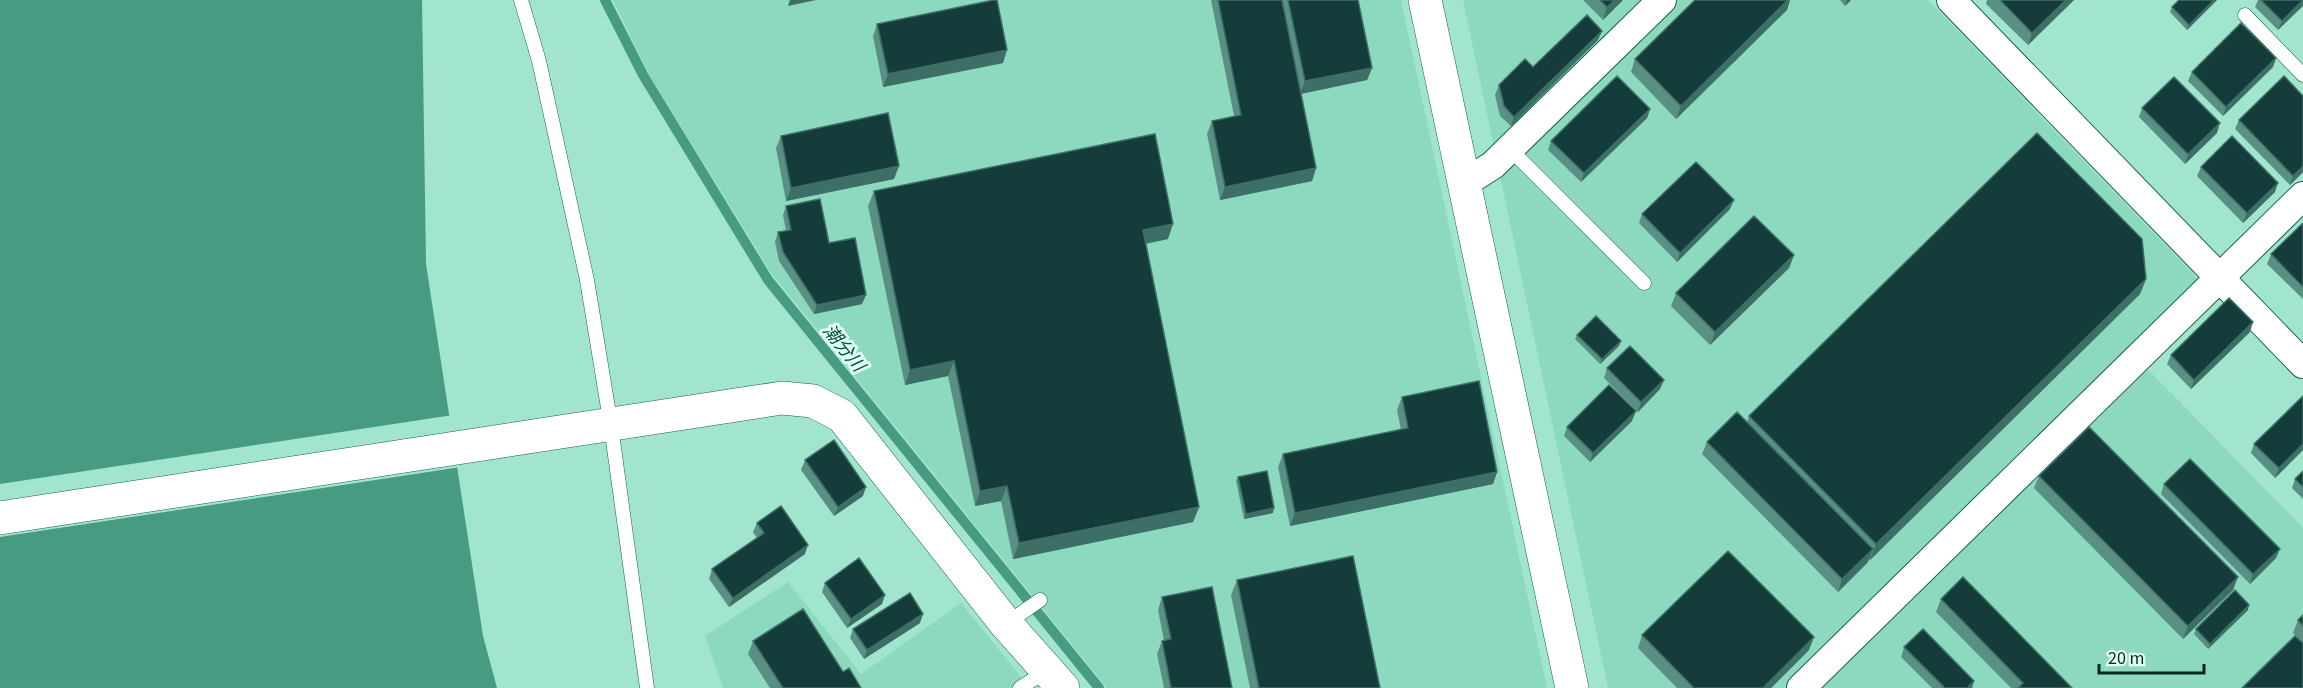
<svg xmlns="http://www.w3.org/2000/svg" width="2303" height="688" font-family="'Source Sans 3','Noto Sans JP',sans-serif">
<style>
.built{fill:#8dd9bf}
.water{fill:#479b82}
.pier{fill:#a1e5ce}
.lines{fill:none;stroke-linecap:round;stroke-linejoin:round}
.stream{stroke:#479b82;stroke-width:10}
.lane-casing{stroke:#195f4c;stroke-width:15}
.street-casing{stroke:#195f4c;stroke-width:30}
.secondary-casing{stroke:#195f4c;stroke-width:34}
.lane{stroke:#fff;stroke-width:14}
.street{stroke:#fff;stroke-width:28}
.secondary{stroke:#fff;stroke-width:33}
.wall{fill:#5a9084}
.shaded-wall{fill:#3e6f67}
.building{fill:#133c3b;stroke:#3e6f67;stroke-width:1.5}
.labels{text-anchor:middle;stroke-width:6;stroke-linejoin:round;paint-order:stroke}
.water-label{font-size:18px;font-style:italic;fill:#004b3a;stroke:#ddfef2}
</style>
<rect width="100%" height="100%" fill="#a1e5ce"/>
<path class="built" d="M613 0H1401L1547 688H1107L772 274 648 73Z
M1463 0H1928L2201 282 2131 352 2303 528V688H1608Z
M788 582 861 674 961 603 1030 688H723L705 636Z"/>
<path class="water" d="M0 0H422L426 264 483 636 497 688H0Z"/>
<path class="pier" d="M453 415 461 467 0 537V484Z"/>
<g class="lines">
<path class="stream" d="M605 0 643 75 768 280 1099 688"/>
<defs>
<path id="lane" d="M521 0 539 61 587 280 611 426 647 688
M2245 15 2303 75
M1510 149 1644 283
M1006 624 1040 600
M1020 688 1046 671"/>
<path id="street" d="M1951 0 2303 364
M1465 183 1493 165 1662 0
M1801 688 2303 196"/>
<path id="secondary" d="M1425 0 1572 688
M0 518 782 398 813 401 842 416 1006 624 1063 688"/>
</defs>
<use href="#lane" class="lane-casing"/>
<use href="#street" class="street-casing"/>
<use href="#secondary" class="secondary-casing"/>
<use href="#lane" class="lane"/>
<use href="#street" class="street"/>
<use href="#secondary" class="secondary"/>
</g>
<path class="wall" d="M1211 0H1358L1372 68 1367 80 1301 94 1316 168 1312 181 1220 200 1207 134 1212 121 1234 116Z
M1583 0H1623L1603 20Z
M1695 0H1790L1787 10 1676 119 1631 72 1635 59Z
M1840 0H1851L1845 6Z
M1987 0H2074L2028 45 1986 4Z
M2217 0 2187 30 2170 12 2172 7Z
M2258 0H2303L2278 30 2255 7Z
M877 24 1003 63 883 87 873 36Z
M1598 40 1511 126 1500 116 1495 95 1499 85 1533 67Z
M2276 58 2273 67 2223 116 2188 81 2192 72Z
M2303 96V172L2290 185 2235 129 2239 120Z
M2142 108 2217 133 2185 164 2139 117Z
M1650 109 1647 118 1581 182 1548 150 1551 141Z
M781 136 894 179 786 201 776 148Z
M2201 167 2275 192 2243 223 2197 176Z
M874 191 1168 239 1146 244 1199 507 1193 522 1013 559 1001 501 975 506 948 376 905 385 868 206Z
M786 206 829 243 862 304 814 314 779 261 775 242 778 232 786 231 783 215Z
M1730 209 1677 262 1639 223 1642 214Z
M2303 223V299L2267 264 2271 254Z
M1794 255 1789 268 1710 345 1671 306 1676 293Z
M2146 279 2140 294 1870 560 1869 559 1868 562 1838 592 1702 454 1707 442 1747 422 1749 416Z
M2250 332 2191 389 2167 364 2171 355Z
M1577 335 1619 346 1600 364 1575 339Z
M1607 368 1664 380 1660 389 1638 412 1604 378Z
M2303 396V450L2275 478 2251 453 2254 444Z
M1402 397 1497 472 1493 484 1290 526 1278 467 1283 454 1401 430 1397 410Z
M1632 421 1590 462 1564 436 1567 427Z
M805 460 863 496 834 516 801 470Z
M2303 471V499L2292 488 2295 479Z
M2039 476 2233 590 2183 639 2034 488Z
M1238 477 1273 513 1244 519 1236 481Z
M2164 484 2276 558 2250 584 2161 494Z
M757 523 805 554 729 607 709 579 712 569 757 538 753 532Z
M1237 580 1380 688H1250L1231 595Z
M825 583 882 604 847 628 822 592Z
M1162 597 1232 688H1164L1157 654 1162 641H1164L1158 610Z
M1941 599 2072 688H2011L1936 612Z
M2248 610 2208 649 2194 634 2196 629Z
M2303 615V643L2293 633 2298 620Z
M920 623 864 659 850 638 853 629Z
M1642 635 1809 650 1771 688H1677L1638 648Z
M753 641 843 672 861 688H770L748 654Z
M1904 647 1974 681 1972 688H1932L1901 657Z"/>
<path class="shaded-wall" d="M790 0H816L788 6Z
M1615 0H1623L1603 20 1607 7Z
M1788 0H1790L1787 10 1676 119 1681 106Z
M1847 0H1851L1845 6Z
M2066 0H2074L2028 45 2032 33Z
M2214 0H2217L2187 30 2189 25Z
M2303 0V6L2278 30 2282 21Z
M1602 31 1598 40 1511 126 1514 117Z
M1007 50 1003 63 883 87 888 74Z
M2276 58 2273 67 2223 116 2226 107Z
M1372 68 1367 80 1300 94 1305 81Z
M1650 109 1647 118 1581 182 1584 173Z
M2220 123 2217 133 2185 164 2188 154Z
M899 166 894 179 786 201 791 188Z
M2303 166V172L2290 185 2293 176Z
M1316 168 1312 181 1220 200 1225 187Z
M2278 183 2275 192 2243 223 2247 213Z
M1734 200 1730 209 1677 262 1680 253Z
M1173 224 1168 239 1138 245 1143 230Z
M1794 255 1789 268 1710 345 1715 332Z
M2146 279 2140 294 1870 560 1876 544Z
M866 295 862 304 814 314 817 305Z
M2253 322 2250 332 2191 389 2194 380Z
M1621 341 1619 346 1600 364 1602 359Z
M954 361 948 376 905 385 910 370Z
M1664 380 1660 389 1638 412 1641 402Z
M1636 411 1632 421 1590 462 1593 453Z
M2303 444V450L2275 478 2279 468Z
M1497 472 1493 484 1290 526 1295 513Z
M1007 486 1001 501 975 506 980 491Z
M866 487 863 496 834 516 838 507Z
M1199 507 1193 522 1013 559 1019 543Z
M1274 508 1273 513 1244 519 1246 514Z
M808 545 805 554 729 607 733 598Z
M1873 549 1868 562 1838 592 1842 579Z
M2280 549 2276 558 2250 584 2253 574Z
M2238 577 2233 590 2183 639 2188 626Z
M885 595 882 604 847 628 851 619Z
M2249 605 2248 610 2208 649 2210 644Z
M923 614 920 623 864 659 867 650Z
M1814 637 1809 650 1771 688H1763Z
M1974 681 1972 688H1967Z"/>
<path class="building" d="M994 0H997L1007 50 888 74 877 24Z
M1218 0H1282L1316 168 1225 187 1212 121 1241 115Z
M1288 0H1358L1372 68 1305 81Z
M1600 0H1615L1607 7Z
M1695 0H1788L1681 106 1635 59Z
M2000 0H2066L2032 33Z
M2179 0H2214L2189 25 2172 7Z
M2261 0H2303L2282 21Z
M1587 15 1602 31 1514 117 1504 106 1499 85 1525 59 1533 67Z
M2241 23 2276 58 2226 107 2192 72Z
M1617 76 1650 109 1584 173 1551 141Z
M2284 76 2303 96V166L2293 176 2239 120Z
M2174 77 2220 123 2188 154 2142 108Z
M888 113 899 166 791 188 781 136Z
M2037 133 2142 239 2146 279 1876 544 1749 416Z
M1155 134 1173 224 1143 230 1199 507 1019 543 1007 486 980 491 954 361 910 370 874 191Z
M2232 136 2278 183 2247 213 2201 167Z
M1696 162 1734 200 1680 253 1642 214Z
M820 199 829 243 855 238 866 295 817 305 783 252 778 232 791 230 786 206Z
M1754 216 1794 255 1715 332 1676 293Z
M2303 223V287L2271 254Z
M2229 298 2253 322 2194 380 2171 355Z
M1596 316 1621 341 1602 359 1577 335Z
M1630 346 1664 380 1641 402 1607 368Z
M1479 381 1497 472 1295 513 1283 454 1408 428 1402 397Z
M1609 385 1636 411 1593 453 1567 427Z
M2303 396V444L2279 468 2254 444Z
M1737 412 1873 549 1842 579 1707 442Z
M2089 427 2238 577 2188 626 2039 476Z
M834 440 866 487 838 507 805 460Z
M2190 459 2280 549 2253 574 2164 484Z
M1267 471 1274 508 1246 514 1238 477Z
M2303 471V487L2295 479Z
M781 506 808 545 733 598 712 569 764 533 757 523Z
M1728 551 1814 637 1763 688H1694L1642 635Z
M1353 556 1380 688H1259L1237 580Z
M859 558 885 595 851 619 825 583Z
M1963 577 2072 688H2018L2023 683 1941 599Z
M1212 587 1232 688H1171L1162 641 1171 639 1162 597Z
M2235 590 2249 605 2210 644 2196 629Z
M910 593 923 614 867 650 853 629Z
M803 609 843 672 849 668 861 688H783L753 641Z
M2303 615V626L2298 620Z
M1923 629 1974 681 1967 688H1945L1904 647Z
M2295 636 2303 643V688H2242Z"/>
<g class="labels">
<g class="water-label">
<text transform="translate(844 348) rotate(51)" y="6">潮分川</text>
</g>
</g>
<path d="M2099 664v9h105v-9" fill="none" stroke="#09261d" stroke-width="3"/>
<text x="2108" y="664" font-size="18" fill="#09261d" stroke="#ddfef2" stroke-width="4.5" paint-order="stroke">20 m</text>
</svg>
